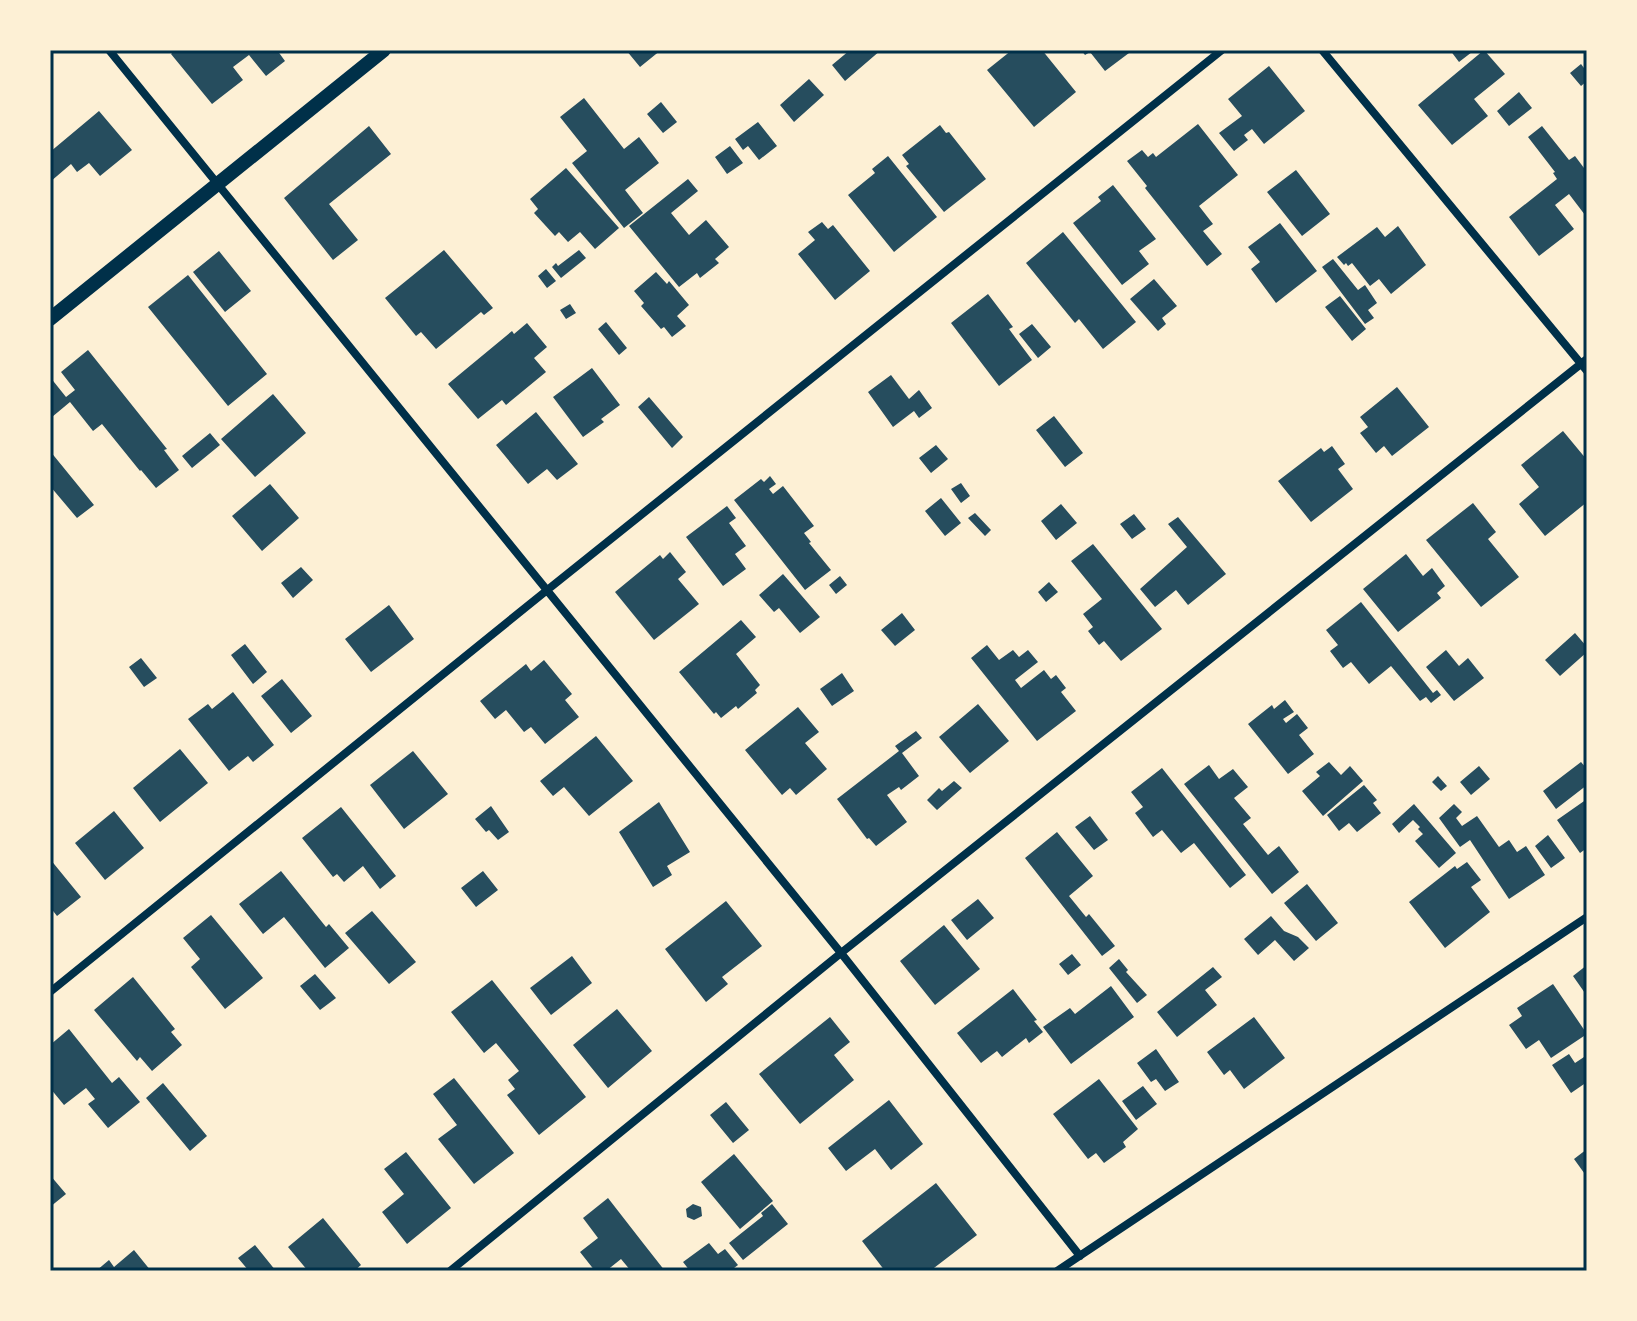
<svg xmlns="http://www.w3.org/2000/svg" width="1637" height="1321" font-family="'Golos Text',sans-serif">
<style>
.building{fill:#264d5e}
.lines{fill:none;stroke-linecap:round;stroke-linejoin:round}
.minor{stroke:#003049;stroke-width:8}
.tertiary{stroke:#003049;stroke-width:14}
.neatline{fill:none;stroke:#003049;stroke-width:3}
</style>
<rect width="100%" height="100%" fill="#fdf0d5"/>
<path class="building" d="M175 50H277L285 61 266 76 249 55 233 67 243 80 212 104 171 54Z
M626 50H661L640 67Z
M850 50H881L845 81 832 65Z
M1012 50H1042L1076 92 1034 127 987 70Z
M1081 50H1133L1105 71 1090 52 1085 55Z
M1450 50H1470L1472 52 1459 62Z
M1484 50 1505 74 1474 99 1488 116 1452 145 1418 105Z
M1581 64 1587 72V81L1581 86 1570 73Z
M1269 66 1305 111 1264 144 1252 129 1244 135 1248 140 1234 151 1219 133 1242 116 1228 99Z
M809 79 824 95 794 122 780 105Z
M1519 92 1532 108 1509 126 1497 111Z
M584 98 624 149 639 137 659 163 625 190 643 213 624 228 572 163 587 151 560 117Z
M661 102 677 122 663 133 647 114Z
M99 111 132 150 100 176 89 163 77 172 71 164 50 182V152Z
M758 122 777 146 759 160 748 146 743 150 735 139Z
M1198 124 1238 175 1199 206 1213 224 1203 231 1222 254 1207 266 1145 188 1147 186 1127 161 1142 150 1148 157 1153 153 1156 157Z
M940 125 946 133 949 132 986 179 944 212 906 166 909 164 902 155Z
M369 126 391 154 329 204 358 240 333 260 284 198Z
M1542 126 1569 160 1575 156 1587 172V214L1585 215 1569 194 1555 205 1574 229 1539 256 1509 217 1557 179 1553 173 1555 172 1528 137Z
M730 146 743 163 727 174 715 157Z
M888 156 937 217 894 252 848 195 875 173 872 169Z
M566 168 619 228 595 249 580 232 568 242 559 232 555 236 534 213 538 209 530 199Z
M1296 170 1330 214 1302 236 1267 192Z
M688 179 698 191 671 213 689 235 706 220 729 247 715 259 719 263 700 278 697 273 679 287 629 226Z
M1113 185 1156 239 1139 251 1149 264 1122 285 1073 223 1101 201 1098 197Z
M822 222 828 229 833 225 870 271 835 300 798 254 815 240 808 232Z
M1280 223 1317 271 1276 303 1251 269 1260 262 1248 247Z
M1398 226 1426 265 1391 294 1379 279 1370 286 1352 263 1348 266 1346 263 1344 265 1337 257 1377 227 1385 237Z
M1063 232 1136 322 1103 349 1079 319 1075 323 1026 263Z
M444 250 493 308 484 315 481 312 436 349 421 332 416 336 385 298Z
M579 250 586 258 561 278 552 267 556 263 558 266Z
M219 251 251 291 225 312 193 272Z
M1333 259 1358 290 1365 285 1377 303 1368 310 1374 318 1365 324 1322 267Z
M546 269 556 281 547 288 538 276Z
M656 272 667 284 669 281 689 305 677 316 686 326 672 337 664 327 661 329 641 306 644 303 634 291Z
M188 275 267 374 228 406 148 307Z
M1154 279 1177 306 1162 318 1166 324 1158 331 1130 299Z
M988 294 1013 327 1009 329 1032 360 999 386 951 323Z
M1340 296 1366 329 1352 341 1325 307Z
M570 304 576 313 566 319 560 310Z
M606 322 627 348 619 355 598 329Z
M527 323 547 347 534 358 546 372 506 405 502 400 478 419 448 384 512 331 514 334Z
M1032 324 1051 347 1038 358 1019 334Z
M88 350 167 449 164 450 179 470 156 488 141 470 140 471 102 424 93 431 70 402 52 417 50 415V377L66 397 75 390 61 372Z
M592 368 620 405 601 419 604 422 583 437 553 397Z
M891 375 909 399 919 390 932 408 919 418 914 411 893 427 868 392Z
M1397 387 1429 427 1392 456 1384 446 1376 453 1360 433 1368 427 1360 417Z
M273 394 306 433 255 477 221 439Z
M649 397 683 437 672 448 638 407Z
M536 412 578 464 557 480 547 469 528 484 496 445Z
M1054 416 1083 453 1065 467 1036 430Z
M1563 431 1587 460V502L1545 536 1519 504 1539 487 1521 465Z
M210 433 220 445 192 468 182 456Z
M936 445 948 459 931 473 919 458Z
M1332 446 1345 464 1338 469 1353 489 1311 522 1278 481 1321 448 1324 452Z
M50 451 94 505 77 518 50 486Z
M770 476 776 484 769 489 773 494 783 486 814 526 804 533 811 542 809 543 831 570 805 590 734 500 761 479 764 482Z
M961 483 970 496 961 503 951 489Z
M270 484 299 518 262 551 232 516Z
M941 498 961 523 945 536 925 511Z
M1473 503 1496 532 1488 539 1519 577 1481 607 1426 540Z
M1061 504 1077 523 1056 540 1041 521Z
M727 506 736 518 729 523 746 546 735 554 746 569 723 586 686 537Z
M975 513 991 530 985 536 968 518Z
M1134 514 1146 529 1132 539 1120 524Z
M1178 517 1226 574 1188 605 1176 590 1155 607 1140 589 1187 547 1168 524Z
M1093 544 1162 629 1121 661 1104 641 1099 645 1088 631 1093 627 1083 614 1102 599 1071 561Z
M670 552 686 572 678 579 699 604 654 640 615 592 660 555 663 559Z
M1406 554 1423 576 1432 568 1445 586 1437 593 1441 598 1398 632 1363 589Z
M301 567 313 580 293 598 281 583Z
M783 574 820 617 800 633 779 608 774 612 759 595Z
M840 576 847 585 836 594 829 585Z
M1049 582 1058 592 1046 602 1038 592Z
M1361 602 1433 693 1437 690 1441 695 1431 703 1426 697 1420 701 1391 666 1369 684 1351 662 1343 668 1330 651 1338 645 1326 630Z
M389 605 414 639 371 672 345 639Z
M902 613 915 630 895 646 881 630Z
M741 620 756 637 736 654 760 685 755 690 757 693 738 709 736 706 721 718 716 712 714 714 679 672Z
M1575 633 1587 647V652L1560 676 1545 660Z
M245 644 267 672 253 684 231 655Z
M987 645 999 660 1013 650 1019 657 1028 650 1038 662 1015 680 1021 688 1044 670 1051 679 1056 675 1066 688 1061 692 1076 711 1037 741 971 658Z
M1446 650 1459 666 1468 658 1484 678 1454 701 1426 667Z
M141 658 157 678 144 687 129 667Z
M544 660 572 694 565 700 579 717 545 744 531 727 524 732 506 710 495 719 480 701 526 664 531 671Z
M842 673 854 691 832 706 820 689Z
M282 679 312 716 291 733 261 696Z
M233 692 274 745 253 762 248 756 229 771 188 719 208 704 212 709Z
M1285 700 1294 712 1283 719 1286 723 1297 714 1308 728 1299 735 1314 754 1288 774 1248 724 1272 705 1274 709Z
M978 704 1009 741 970 773 939 737Z
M798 707 819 732 805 743 827 769 796 795 790 788 782 795 745 750Z
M916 731 922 738 902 753 919 776 901 790 899 787 887 795 907 822 876 846 869 838 867 839 837 799 899 751 895 746Z
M596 736 633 781 589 816 564 787 553 796 540 781Z
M180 749 208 783 160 822 133 788Z
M413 751 448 794 404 829 370 785Z
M1329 762 1341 775 1350 766 1363 781 1323 816 1302 791 1320 776 1316 772Z
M1581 762 1587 769V785L1556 809 1543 791Z
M1209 765 1219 779 1233 769 1248 787 1234 798 1251 818 1243 824 1268 855 1279 846 1299 872 1272 894 1184 784Z
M1479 766 1490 779 1471 795 1460 782Z
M1162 768 1246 875 1230 888 1194 843 1181 853 1162 830 1153 837 1135 813 1143 807 1131 792Z
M1438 776 1447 786 1441 791 1432 782Z
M954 781 962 788 937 810 927 800 939 788 942 791Z
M1364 785 1377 800 1373 803 1381 813 1357 832 1349 823 1339 831 1327 815Z
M1587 799V848L1580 853 1557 820Z
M659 802 690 852 667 866 672 875 653 887 619 832Z
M1414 804 1456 853 1439 868 1415 841 1423 834 1418 829 1420 827 1413 820 1399 833 1392 824Z
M1454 804 1462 812 1456 818 1462 826 1477 816 1499 847 1509 840 1517 852 1526 846 1545 875 1509 899 1470 840 1460 847 1439 818Z
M491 806 509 832 498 840 489 830 486 832 475 819Z
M341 807 396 876 380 889 363 866 344 882 337 874 333 877 302 838Z
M114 811 144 848 105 880 75 843Z
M1090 816 1108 840 1094 850 1075 827Z
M1057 832 1093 876 1069 896 1086 917 1089 914 1115 946 1102 956 1025 858Z
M1548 835 1565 858 1551 868 1535 846Z
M50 859 81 897 57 916 50 907Z
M1467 862 1481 880 1471 887 1490 912 1445 948 1409 902 1455 866 1457 869Z
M281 871 326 927 329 924 349 948 325 968 284 917 263 934 239 904Z
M483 871 498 890 476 907 461 888Z
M1307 884 1338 923 1316 941 1284 903Z
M978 899 994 918 967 940 951 920Z
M726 901 762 946 722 977 728 984 706 1002 665 949Z
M372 911 416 962 389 984 345 933Z
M211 915 263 978 225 1009 191 967 200 959 183 938Z
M1271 916 1284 931 1298 937 1309 948 1294 961 1275 940 1258 955 1244 939Z
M944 925 980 969 935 1005 900 961Z
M1072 954 1081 965 1068 975 1059 964Z
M572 956 592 983 551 1015 530 988Z
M1119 959 1128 970 1126 972 1147 995 1137 1003 1109 968Z
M1587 965V996L1573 976Z
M1213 967 1222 977 1205 990 1217 1005 1177 1037 1157 1012Z
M315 974 336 998 320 1010 300 986Z
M133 977 175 1029 171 1032 182 1045 152 1071 140 1057 137 1061 94 1010Z
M492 980 586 1097 539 1135 507 1095 515 1089 508 1080 519 1071 496 1043 484 1053 451 1012Z
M1553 984 1587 1034 1551 1058 1539 1040 1526 1049 1509 1025 1522 1016 1517 1008Z
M1111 986 1134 1017 1071 1064 1043 1027 1070 1008 1075 1014Z
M1013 989 1037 1020 1034 1021 1043 1032 1029 1043 1026 1038 1002 1057 997 1051 981 1063 957 1033Z
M617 1009 652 1051 608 1088 573 1045Z
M830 1017 850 1042 834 1055 854 1080 800 1124 759 1074Z
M1254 1017 1285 1058 1244 1089 1230 1070 1224 1075 1207 1052Z
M69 1029 112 1083 119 1077 140 1102 108 1128 88 1104 95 1099 86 1088 64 1105 50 1088V1045Z
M1156 1049 1179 1082 1165 1091 1156 1079 1151 1082 1137 1063Z
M1569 1054 1575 1063 1584 1057 1587 1061V1082L1571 1093 1552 1065Z
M454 1078 514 1153 474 1184 438 1139 457 1125 433 1094Z
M1099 1079 1138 1129 1123 1142 1126 1147 1104 1163 1096 1153 1088 1159 1053 1114Z
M163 1083 207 1136 190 1151 146 1098Z
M1143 1086 1157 1104 1136 1120 1122 1101Z
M889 1100 923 1144 891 1170 875 1149 846 1171 828 1148Z
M726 1102 749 1130 733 1143 710 1115Z
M1587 1149V1177L1574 1159Z
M406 1152 451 1208 407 1244 382 1212 404 1194 384 1169Z
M734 1154 773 1201 740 1229 701 1182Z
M50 1175 66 1194 50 1207Z
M936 1183 977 1235 930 1271H885L862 1241Z
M608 1198 643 1243 665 1271H631L621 1259 606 1271H595L580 1252 598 1238 583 1218Z
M693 1204 701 1207 702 1216 694 1220 687 1217 686 1209Z
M772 1204 788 1224 743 1260 729 1243 763 1216 761 1213Z
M323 1218 361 1265 354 1271H308L288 1247Z
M709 1243 718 1254 725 1249 738 1265 730 1271H690L683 1262Z
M255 1245 276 1271H249L238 1258Z
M134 1250 151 1271H96L109 1260 114 1267Z"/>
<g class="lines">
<path class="minor" d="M109 50 841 953 1080 1256
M1322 50 1587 371
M50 992 546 591 1222 50
M450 1271 841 953 1587 359
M1057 1271 1587 917"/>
<path class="tertiary" d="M50 319 384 50"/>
</g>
<rect width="1637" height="1321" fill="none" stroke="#fdf0d5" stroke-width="104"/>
<rect x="52" y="52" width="1533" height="1217" class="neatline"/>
</svg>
